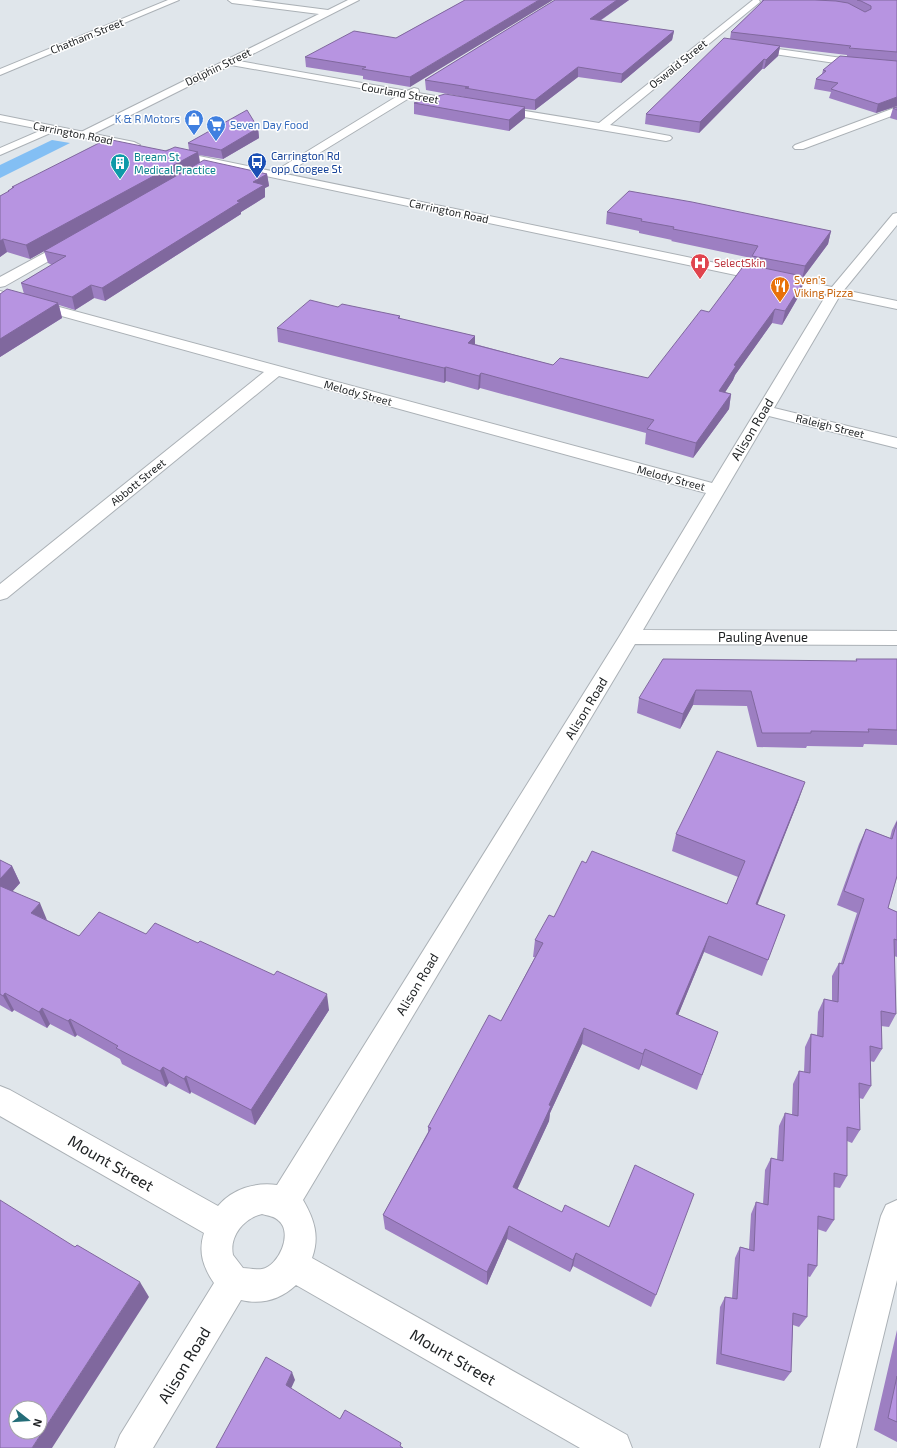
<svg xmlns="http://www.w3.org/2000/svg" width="897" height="1448" font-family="'Exo 2',sans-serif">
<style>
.green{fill:#83bff4}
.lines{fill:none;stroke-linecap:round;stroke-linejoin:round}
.minor-casing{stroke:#abb1b6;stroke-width:2}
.major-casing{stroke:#abb1b6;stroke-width:2}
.minor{fill:#fff;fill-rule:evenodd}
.major{fill:#fff;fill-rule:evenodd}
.wall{fill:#9d7fc2}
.shaded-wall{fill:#80689e}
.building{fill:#b794e1;stroke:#80689e;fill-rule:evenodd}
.labels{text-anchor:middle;stroke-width:3;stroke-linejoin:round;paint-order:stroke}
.far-street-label{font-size:11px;fill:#1d2022;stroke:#fff}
.far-shop-label{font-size:11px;fill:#366cbe;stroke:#fff;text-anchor:end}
.far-transit-label{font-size:11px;fill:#164399;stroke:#fff;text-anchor:start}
.far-culture-label{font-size:11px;fill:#0d838f;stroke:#fff;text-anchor:start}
.far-health-label{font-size:11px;fill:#be3a42;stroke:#fff;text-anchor:start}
.far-food-label{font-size:11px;fill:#c56008;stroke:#fff;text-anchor:start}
.street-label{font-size:13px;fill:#1d2022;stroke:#fff}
.near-street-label{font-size:16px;fill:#1d2022;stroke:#fff}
</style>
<rect width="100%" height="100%" fill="#e0e6eb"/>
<path class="green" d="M52 140 70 143 0 178V165Z"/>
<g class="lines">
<defs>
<path id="minor" d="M168 0H179L0 75V69Z
M228 0H251L328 10 348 0H359L239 61 407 91 414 88 418 89 419 91 418 93 459 100 464 103 459 106 411 97 280 177H272L270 175 272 173 399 95 231 65 87 137H79L78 135 79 133 319 14 232 3Z
M753 0H759L760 2 610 125 670 136 672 138 670 140 666 141 495 112 490 109 495 106 599 123Z
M749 45 842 58 897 63V69L842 64 746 50 744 48 746 46Z
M897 107V114L803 149H795L793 147 795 145Z
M51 126 56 129 55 131 0 155V148Z
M72 238 77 239 78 242 77 245 5 286 0 287V277Z
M835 288 840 289 842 292 774 408 897 438V448L769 416 643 630 897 631V645L635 644 303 1200C314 1219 320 1236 312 1258L627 1435 632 1448H580L296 1285C281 1299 262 1305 241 1300L153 1448H115L120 1435 214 1283C203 1267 198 1252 204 1233L0 1116V1086L10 1090 218 1206C232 1189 255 1182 277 1185L619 637 706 493 279 376 7 598 0 600V584L264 372 0 299V291L712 483 828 292 830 289ZM262 1214C269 1216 274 1216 279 1221 293 1233 279 1266 262 1269 256 1270 249 1268 243 1268L233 1255C229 1236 244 1218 262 1214Z
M897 1200V1280L856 1448H820L881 1216 886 1205Z"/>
<path id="major" d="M0 115 134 142 140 145 134 148 0 121Z
M170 150 832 287 893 214 897 213V225L844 290 897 301V309L166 155 164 153 166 151Z"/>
</defs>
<use href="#minor" class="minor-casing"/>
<use href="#major" class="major-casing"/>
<use href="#minor" class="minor"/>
<use href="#major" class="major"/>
</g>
<path class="wall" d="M465 0 410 87 363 79V76L306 67 305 57 396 38Z
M555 0H629L600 21 674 31 672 40 621 83 578 77 535 110 525 109V118L509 131 414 114V103L464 97 426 90 425 80Z
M762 0H897V106L876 113 829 98 831 92 814 89 816 79 822 74 823 70 847 56V55L780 47 778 56 764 69H762L699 133 645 124 646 114 730 39 731 32 761 3Z
M893 108 897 110V120L890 118Z
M258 128 259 138 223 159 199 155 200 163 267 174 269 186 265 188V197L241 212V214L105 301 94 298 75 310 59 305 62 318 0 357V294H24L21 283 52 265 48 263 44 251 30 259 7 252 0 257V196L8 192V191L12 188V187L166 151 189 150 188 143Z
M607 212 831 231 828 244 802 279 797 278 800 294 782 325 772 323 735 375 733 380 725 392 731 394 729 409 693 458 645 444 646 433 480 388 478 390 446 381 444 383 278 342 277 328 338 307 400 316V319L475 336V344L553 365 648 378 709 312 750 265 751 258 671 241 672 240 639 233V231L606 224Z
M856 659H897V745L864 744 863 747 807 746 806 748 757 747 747 706 693 705 680 729 637 713 639 698 856 661Z
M799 799 757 904 785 915 762 976 704 952 678 1015 718 1032 697 1090 641 1065 639 1070 582 1044 550 1113 549 1121 517 1189 656 1295 651 1307 573 1266 570 1272 507 1239 487 1285 385 1229 383 1215 428 1132V1127L501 1021 535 957H533L535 940 554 917 586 863 727 904 738 877 672 851 676 834Z
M897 820V877L888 908 897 912V957L894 956 896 1014 889 1027 881 1026 882 1049 874 1062 870 1061 871 1086 863 1099 859 1098 860 1130 852 1143 847 1141V1176L840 1188 834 1187V1220L826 1232 817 1229V1266L810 1277 807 1276V1317L799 1327 793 1325 791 1372 784 1381 716 1364 720 1307 725 1297 732 1298 735 1258 740 1247 749 1249 751 1214 756 1202 763 1204 765 1170 771 1158 777 1160 779 1126 785 1113 792 1115 793 1084 799 1071 804 1072 805 1047 811 1034 817 1035 818 1012 824 999 832 1001V976L839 963H841L857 913 837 905 859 844 866 829 890 838 892 830Z
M0 860 12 866 20 883 12 891 47 920 79 936 146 934 329 1010 255 1125 191 1092 190 1094 169 1083 166 1087 122 1064 120 1059 77 1035 75 1037 50 1024 47 1028 14 1010 12 1012 0 1005Z
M897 1330V1442L874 1430Z"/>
<path class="shaded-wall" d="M539 0H553L410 87V77Z
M617 0H629L589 28 590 19Z
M674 31 672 40 621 83 622 74Z
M780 46 778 56 764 69 766 60Z
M764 59 762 69 699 133 700 122Z
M578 67V77L535 110V100Z
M897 97V106L876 113 878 104Z
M525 107V118L509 131V120Z
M258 128 259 138 223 159 221 150Z
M198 152 200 164 30 259 26 245Z
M267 174 269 186 265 188V197L241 212V214L105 301 102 288 237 201 253 182Z
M831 231 828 244 802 279 805 266Z
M3 239 7 252 0 257V241Z
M804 281 800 294 782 325 785 311Z
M91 285 94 298 75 310 72 297Z
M58 303 62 318 0 357V339Z
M775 309 772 323 735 375 733 380 717 405 719 391 734 365Z
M475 336V350L468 343Z
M446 367V381L444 383V368Z
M481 373 480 388 478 390 479 376Z
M731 394 729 409 693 458 696 443Z
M696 690 693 705 680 729 683 714Z
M805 782 799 799 751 921 756 904Z
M12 866 20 883 4 901 0 893V879Z
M40 903 47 920 31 913Z
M709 936 704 952 672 1030 676 1014Z
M5 993 14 1010 12 1012 3 996Z
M327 994 329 1010 255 1125 251 1110Z
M42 1008 50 1024 47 1028 39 1012Z
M70 1019 77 1035 75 1037 68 1021Z
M584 1028 582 1044 550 1113 549 1121 512 1201 513 1187 549 1105Z
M645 1049 641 1065 639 1070 643 1054Z
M163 1067 169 1083 166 1087 160 1071Z
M186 1076 191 1092 190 1094 184 1079Z
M509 1226 507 1239 487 1285V1272Z
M576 1253 573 1266 570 1272 573 1260Z
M140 1282 149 1297 52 1448H32Z
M292 1372 295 1380 289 1393 286 1385Z"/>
<path class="building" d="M465 0H539L410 77 362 69 366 67 305 57 354 31 396 38Z
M555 0H617L590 19 674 31 622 74 578 67 535 100 465 88 469 87 425 80Z
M764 0H815L836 1 848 3 865 12 871 9V6L861 1 857 0H897V52L849 48 851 46 731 32Z
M724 38 780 46 766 60 764 59 700 122 646 114Z
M840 56 897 61V97L878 104 831 89 838 83 816 79 826 71 823 70Z
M445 94 525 107 509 120 414 103Z
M897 107V110L893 108Z
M247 110 258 128 221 150 188 143Z
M107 139 166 151 175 147 198 152 26 245 3 239 0 241V196L9 191H8L14 187H12Z
M204 160 267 174 253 182 264 185 237 201 240 202 102 288 91 285 72 297 21 283 66 256 44 251Z
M629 191 692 202 831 231 805 266 752 256 758 246 673 229 674 227 641 221 642 219 607 212Z
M745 264 797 275 795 279 804 281 785 311 775 309 734 365 736 366 719 391 731 394 696 443 647 429 654 420 481 373 479 376 446 367 444 368 277 328 310 300 338 307 342 304 400 316 398 318 475 336 468 343 553 365 560 358 648 378 701 310 709 312Z
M7 289 58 303 0 339V294Z
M663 659 857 661 856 659H897V730L868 729 869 732 811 731V733H762L751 691 696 690 683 714 639 698Z
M717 751 805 782 756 904 785 915 768 960 709 936 676 1014 718 1032 702 1075 645 1049 643 1054 584 1028 549 1105 551 1106 513 1187 562 1212 565 1205 609 1227 635 1165 694 1194 656 1295 576 1253 573 1260 509 1226 487 1272 383 1215 431 1128 428 1127 489 1015 501 1021 543 943 535 940 549 915 554 917 582 861 586 863 592 851 727 904 745 861 676 834Z
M897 822V876L888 908 897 912V940L894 939 896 1014 881 1011 882 1049 870 1046 871 1086 859 1083 860 1130 847 1127V1176L834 1173V1220L818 1216 817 1266 808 1264 807 1317 793 1313 791 1372 721 1354 725 1297 737 1299 740 1247 754 1251 756 1202 768 1205 771 1158 783 1161 785 1113 798 1116 799 1071 810 1073 811 1034 823 1037 824 999 838 1002 839 963 843 964 864 899 844 891 866 829 892 839Z
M0 860 12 866 0 879Z
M0 886 40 903 31 913 79 936 99 912 146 934 155 923 198 943 200 941 274 975 277 971 327 994 251 1110 186 1076 184 1079 163 1067 160 1071 116 1048 118 1046 70 1019 68 1021 42 1008 39 1012 5 993 3 996 0 994Z
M0 1200 75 1247 77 1245 140 1282 32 1448H0ZM16 1408H40V1432H16Z
M266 1357 292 1372 286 1385 340 1419 345 1410 401 1443 400 1446 403 1448H216Z
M897 1376V1422L888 1418Z"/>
<defs>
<symbol id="shop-pin" viewBox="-11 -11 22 30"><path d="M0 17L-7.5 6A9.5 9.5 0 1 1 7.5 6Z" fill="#3f7fe0" stroke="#fff"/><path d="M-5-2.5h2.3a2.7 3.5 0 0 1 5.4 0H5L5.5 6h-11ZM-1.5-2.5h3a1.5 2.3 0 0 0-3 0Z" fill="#fff"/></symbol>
<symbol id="supermarket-pin" viewBox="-11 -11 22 30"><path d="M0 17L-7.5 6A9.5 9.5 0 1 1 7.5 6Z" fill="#3f7fe0" stroke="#fff"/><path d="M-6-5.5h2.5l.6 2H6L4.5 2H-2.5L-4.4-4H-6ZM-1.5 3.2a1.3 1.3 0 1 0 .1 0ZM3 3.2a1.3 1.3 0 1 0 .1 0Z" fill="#fff"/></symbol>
<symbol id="bus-pin" viewBox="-11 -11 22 30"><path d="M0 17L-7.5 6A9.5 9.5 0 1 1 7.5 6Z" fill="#1a4fb4" stroke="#fff"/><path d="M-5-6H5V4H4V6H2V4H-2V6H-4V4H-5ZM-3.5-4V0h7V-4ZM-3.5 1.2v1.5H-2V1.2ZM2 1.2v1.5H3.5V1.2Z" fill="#fff"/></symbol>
<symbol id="building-pin" viewBox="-11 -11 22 30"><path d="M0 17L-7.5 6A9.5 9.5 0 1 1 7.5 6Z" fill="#0f9aa8" stroke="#fff"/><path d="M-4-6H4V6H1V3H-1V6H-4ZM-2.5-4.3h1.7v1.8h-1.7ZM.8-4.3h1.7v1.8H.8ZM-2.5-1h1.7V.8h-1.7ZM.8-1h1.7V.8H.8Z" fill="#fff"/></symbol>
<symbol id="hospital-pin" viewBox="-11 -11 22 30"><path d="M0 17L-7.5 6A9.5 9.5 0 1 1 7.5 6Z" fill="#e0444e" stroke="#fff"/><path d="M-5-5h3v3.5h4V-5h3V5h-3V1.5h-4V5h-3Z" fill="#fff"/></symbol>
<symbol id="restaurant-pin" viewBox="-11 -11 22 30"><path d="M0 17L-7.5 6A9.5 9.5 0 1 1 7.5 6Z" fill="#e8710a" stroke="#fff"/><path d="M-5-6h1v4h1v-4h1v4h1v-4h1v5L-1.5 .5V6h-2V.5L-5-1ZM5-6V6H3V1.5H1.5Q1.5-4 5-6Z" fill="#fff"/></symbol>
</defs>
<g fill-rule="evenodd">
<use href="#shop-pin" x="183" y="108" width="22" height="30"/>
<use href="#supermarket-pin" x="205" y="114" width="22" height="30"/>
<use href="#bus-pin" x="246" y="151" width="22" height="30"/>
<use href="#building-pin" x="109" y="152" width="22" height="30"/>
<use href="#hospital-pin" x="689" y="252" width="22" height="30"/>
<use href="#restaurant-pin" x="769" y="275" width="22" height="30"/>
</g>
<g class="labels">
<g class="far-street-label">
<text transform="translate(87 36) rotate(-22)" y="4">Chatham Street</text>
<text transform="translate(678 64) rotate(-39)" y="4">Oswald Street</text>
<text transform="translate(218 67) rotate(-26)" y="4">Dolphin Street</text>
<text transform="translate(400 93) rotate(10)" y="4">Courland Street</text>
<text transform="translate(73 133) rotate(11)" y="4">Carrington Road</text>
<text transform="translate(449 211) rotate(12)" y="4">Carrington Road</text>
<text transform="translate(358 393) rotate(15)" y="4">Melody Street</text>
<text transform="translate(830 426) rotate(14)" y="4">Raleigh Street</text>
<text transform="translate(671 478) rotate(15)" y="4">Melody Street</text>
<text transform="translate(138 482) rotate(-39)" y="4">Abbott Street</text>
</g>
<g class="far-shop-label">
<text x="180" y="123">K &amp; R Motors</text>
<text x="230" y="129" text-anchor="start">Seven Day Food</text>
</g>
<g class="far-transit-label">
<text x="271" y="160">Carrington Rd<tspan x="271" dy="13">opp Coogee St</tspan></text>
</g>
<g class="far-culture-label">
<text x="134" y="161">Bream St<tspan x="134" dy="13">Medical Practice</tspan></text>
</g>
<g class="far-health-label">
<text x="714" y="267">SelectSkin</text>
</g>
<g class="far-food-label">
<text x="794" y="284">Sven's<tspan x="794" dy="13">Viking Pizza</tspan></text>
</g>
<g class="street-label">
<text transform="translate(752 429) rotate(-59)" y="5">Alison Road</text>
<text x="763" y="642">Pauling Avenue</text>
<text transform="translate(586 708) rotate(-59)" y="5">Alison Road</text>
<text transform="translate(417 984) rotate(-59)" y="5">Alison Road</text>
</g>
<g class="near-street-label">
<text transform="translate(111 1163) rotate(30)" y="6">Mount Street</text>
<text transform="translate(453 1357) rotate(30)" y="6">Mount Street</text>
<text transform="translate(184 1365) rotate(-59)" y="6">Alison Road</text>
</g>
</g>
<g transform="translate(28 1420) rotate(107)"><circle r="19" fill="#ffffff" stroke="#a5a6a7"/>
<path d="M0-3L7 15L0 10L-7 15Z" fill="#246d78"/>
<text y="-6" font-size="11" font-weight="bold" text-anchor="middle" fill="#1d2022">N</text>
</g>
</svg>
